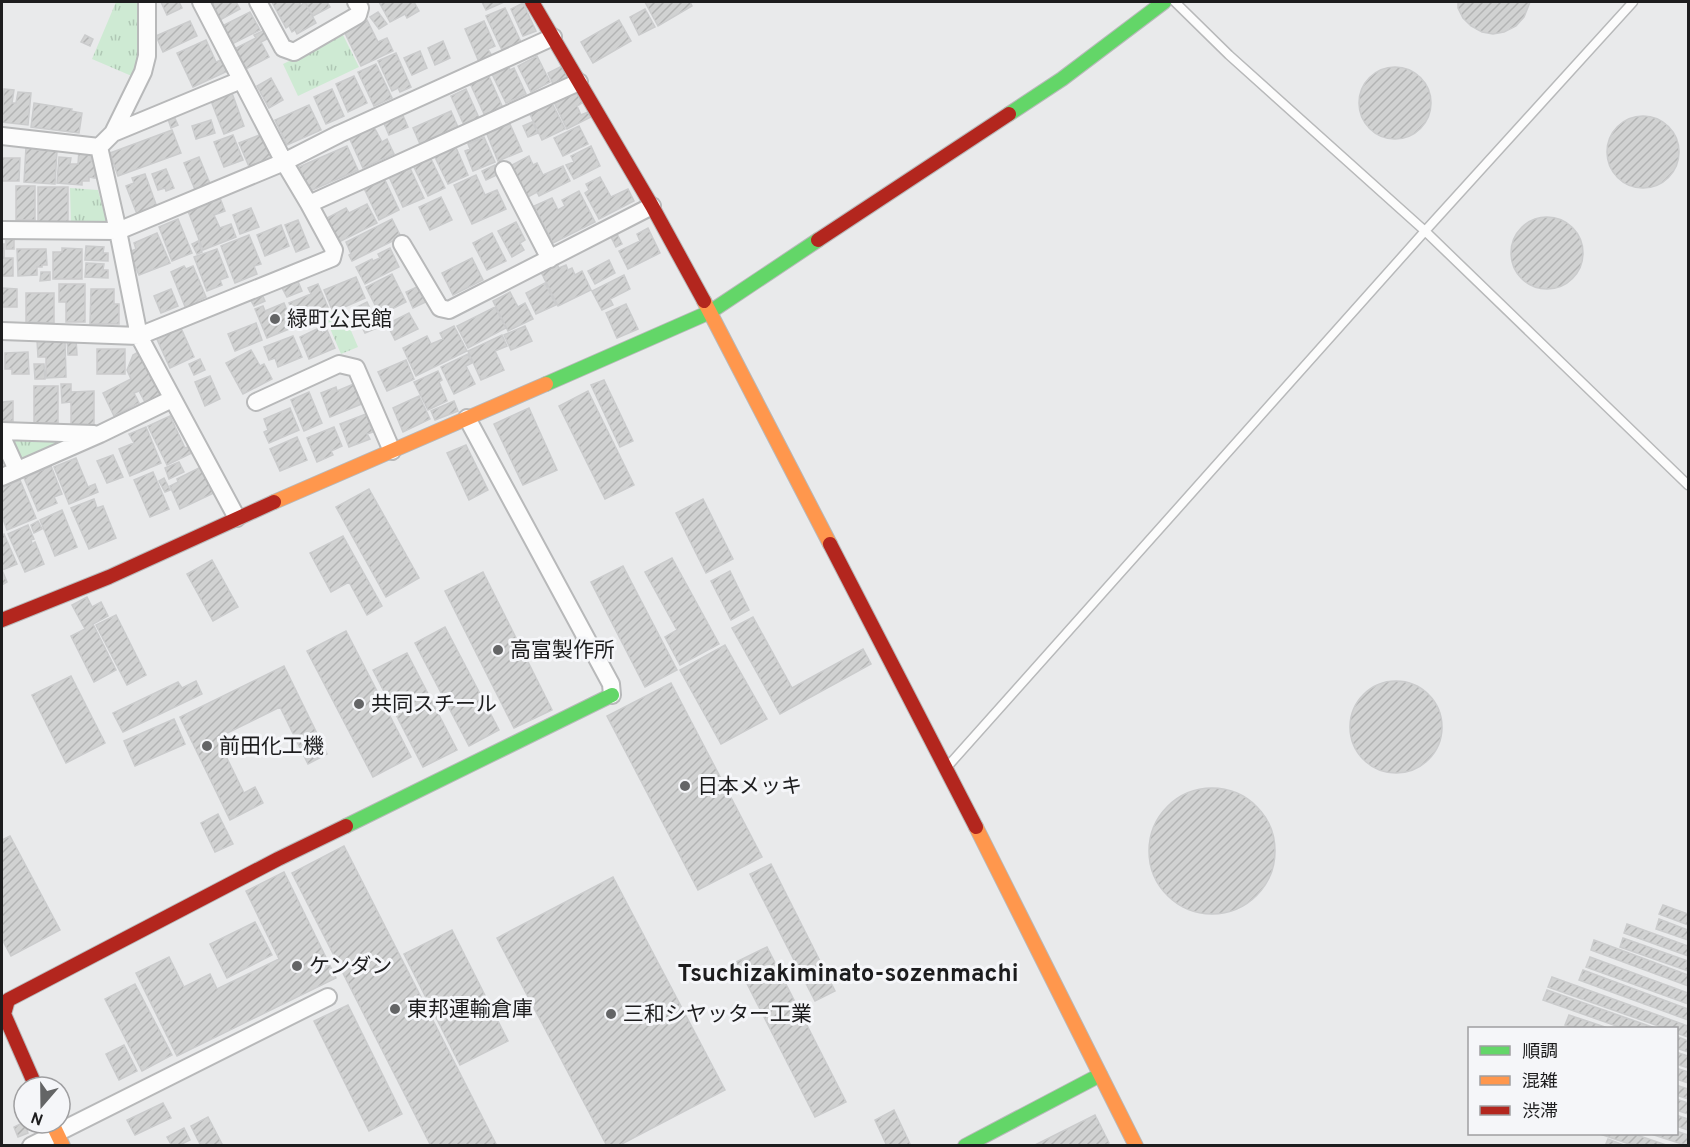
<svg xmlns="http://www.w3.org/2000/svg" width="1690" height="1147" font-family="Overpass,'Noto Sans JP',sans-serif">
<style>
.grass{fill:url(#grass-tufts)}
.building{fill:url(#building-hatch);stroke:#cbcccd;stroke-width:1.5}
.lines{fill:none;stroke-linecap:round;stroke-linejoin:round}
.lane-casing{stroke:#b8b9ba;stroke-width:11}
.street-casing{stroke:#b8b9ba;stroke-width:20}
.fast-casing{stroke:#b8b9ba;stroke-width:16}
.slow-casing{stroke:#b8b9ba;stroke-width:16}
.jam-casing{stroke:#b8b9ba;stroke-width:16}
.lane{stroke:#fcfcfc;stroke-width:8}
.street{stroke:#fcfcfc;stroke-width:16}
.fast{stroke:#63d668;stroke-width:14}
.slow{stroke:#ff974d;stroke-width:14}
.jam{stroke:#b3261e;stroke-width:14}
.poi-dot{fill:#646566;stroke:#f5f6f9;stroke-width:2}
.labels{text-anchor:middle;stroke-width:6;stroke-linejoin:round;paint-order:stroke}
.poi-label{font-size:21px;fill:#1d1d1e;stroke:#f5f6f9;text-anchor:start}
.quarter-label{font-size:24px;font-weight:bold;fill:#1d1d1e;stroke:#f5f6f9}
</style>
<defs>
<pattern id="grass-tufts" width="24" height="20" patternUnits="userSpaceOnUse" patternTransform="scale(1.5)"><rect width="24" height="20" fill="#ceead3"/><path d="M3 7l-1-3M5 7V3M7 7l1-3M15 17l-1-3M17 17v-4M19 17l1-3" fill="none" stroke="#b0c8b5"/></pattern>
<pattern id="building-hatch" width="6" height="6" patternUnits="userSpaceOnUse" patternTransform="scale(1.5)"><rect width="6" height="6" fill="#d1d2d2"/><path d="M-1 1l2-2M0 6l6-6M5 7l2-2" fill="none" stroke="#b3b4b4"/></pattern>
</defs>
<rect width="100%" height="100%" fill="#e9eaeb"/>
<path class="grass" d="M116 2H141L140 63 134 77 92 59Z
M343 35 359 67 298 96 283 64Z
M70 188 98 190 108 227 71 225Z
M343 312 358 347 341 354 326 319Z
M15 437 60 440V443L24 459H20L12 440Z"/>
<path class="building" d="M161 2H179L182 8 167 15Z
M210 2H236L240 9 220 20Z
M272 2H299L301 5 305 2 316 23 297 34 295 30 292 32 289 26 286 28Z
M305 2H327L330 7 313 16Z
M379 2H414L419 11 407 18 405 14 390 22Z
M482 2H504L486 10Z
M645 2H690L692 6 658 26Z
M1458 2H1530L1524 17 1516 26 1504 32 1493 34 1482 32 1471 26 1463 18 1458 8Z
M523 3 536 31 523 36 511 9Z
M505 8 521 42 502 50 486 16Z
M645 9 655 27 639 35 630 17Z
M250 12 260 30 232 44 222 26Z
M378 12 387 24 379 29 370 17Z
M367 20 378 42 387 38 393 51 361 66 344 31Z
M619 20 631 41 593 63 581 42Z
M190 21 197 36 163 52 156 36Z
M484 21 495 46 488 49 492 56 479 62 465 29Z
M265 30 269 38 261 42 269 57 244 70 234 49 256 38 254 35Z
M85 35 93 39 90 46 81 42Z
M206 40 216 62 224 59 230 70 193 87 177 53Z
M443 41 450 58 435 65 428 48Z
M420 51 427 68 412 75 404 58Z
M396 53 411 87 400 92 398 88 392 91 378 61Z
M537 56 550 82 531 92 518 66Z
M376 64 392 98 374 106 358 72Z
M508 65 510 70 514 68 526 94 506 103 491 72Z
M562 66 567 77 553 84 548 73Z
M1359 103a36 36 0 1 1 72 0a36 36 0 1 1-72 0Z
M487 72 503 108 485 116 469 81Z
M354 76 367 103 348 112 336 84Z
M271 78 283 100 269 108 257 86Z
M4 89 14 90 12 103H16L18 92 31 93 28 125 2 122Z
M332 89 344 116 326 124 314 97Z
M466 89 479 118 464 125 451 96Z
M575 90 582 103 577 106 581 115 588 112 591 117 567 129 553 100Z
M232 93 244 126 224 134 211 101Z
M551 101 565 129 542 140 529 112Z
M34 103 72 109 71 111 82 113 79 133 31 127Z
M309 105 321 130 287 145 275 120Z
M401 111 408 127 389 135 382 119Z
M451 111 458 127 420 144 413 128Z
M173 114 178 125 171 128 167 116Z
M1607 152a36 36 0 1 1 72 0a36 36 0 1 1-72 0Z
M211 120 215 133 196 139 192 126Z
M509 122 522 151 498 161 486 132Z
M532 122 538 133 528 137 523 126Z
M579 126 588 144 563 156 554 138Z
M374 127 382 142 387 139 394 154 363 168 348 135Z
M172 130 181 153 118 176 110 153Z
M262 134 273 160 250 169 239 143Z
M233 135 243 160 224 167 214 142Z
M484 137 495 162 473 171 465 151 470 149 468 144Z
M454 143 468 175 448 184 433 153Z
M347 146 358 170 310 191 299 167Z
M591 146 600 166 574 179 566 165 574 162 571 156Z
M26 147H36L37 150 57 151 55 184 24 182Z
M79 150H92L91 161H96L95 178 89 177V181H82V185L57 183 59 157 71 158 70 164H78Z
M429 155 445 188 428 196 412 163Z
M529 156 533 165 537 163 543 175 563 166 570 181 539 196 537 192 526 198 510 166Z
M199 157 211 186 196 192 184 163Z
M2 158H20L19 181H2Z
M495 165 499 174 486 180 482 171Z
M410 168 424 198 403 207 389 177Z
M166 169 174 188 166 191 165 188 158 190 152 174Z
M145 174 157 207 137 214 126 186 134 183 132 178Z
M476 175 485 195 497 190 506 209 472 224 454 185Z
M383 176 399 210 379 220 363 186Z
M600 177 611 197 628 189 634 201 599 219 585 193 589 190 586 184Z
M16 186H35V220H16Z
M38 187H68V224H38Z
M579 191 595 222 553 243 534 206 552 198 558 210 565 206 562 200Z
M441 197 452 220 430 230 419 207Z
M220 198 225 211 214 215 220 228 231 224 236 237 203 250 188 211Z
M367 204 377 223 339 242 327 218 346 208 349 213Z
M251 208 259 227 240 234 233 215Z
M1511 253a36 36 0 1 1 72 0a36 36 0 1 1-72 0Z
M178 219 192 253 172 261 159 227Z
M392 219 401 237 352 261 349 255 351 254 346 242Z
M298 220 309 247 296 252 285 225Z
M516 222 525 240 520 243 524 250 512 257 498 231Z
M281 225 289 246 265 256 257 235Z
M648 228 660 253 628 269 619 251 640 241 637 234Z
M157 233 170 263 139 275 129 252 136 249 134 243Z
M492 233 506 261 487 270 473 243Z
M617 234 622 244 616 247 611 237Z
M6 235H14V249H6Z
M249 235 261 264 254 266 257 274 235 283 221 246Z
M198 241 202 252 197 254 192 244Z
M2 244H4V258H13V276H2Z
M86 246 104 247 103 253H108V261L85 260Z
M62 248 82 249V279H53V252H62Z
M390 248 399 267 365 284 356 267 372 259 373 261 380 258 378 254Z
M17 249H46L47 265H42V267H37V275L18 276Z
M217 249 228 277 220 280 222 285 207 291 194 257Z
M472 258 483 280 453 295 442 273Z
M609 260 615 273 595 284 588 271Z
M86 263 104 264 103 270H108V278L85 277Z
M557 264 559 268 566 265 568 270 572 268 575 275 582 271 591 290 558 306 541 272Z
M184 266 186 269 193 266 206 297 197 301 198 304 186 309 171 272Z
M41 272H50V280L40 281Z
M392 274 406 302 380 315 366 287Z
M624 275 630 289 610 299 613 305 602 310 592 291Z
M356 277 365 298 333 312 324 290Z
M297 279 302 291 287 297 281 286Z
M545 283 556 305 536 314 526 293Z
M59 284H85V322H66V302H59Z
M318 284 330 312 300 326 289 303 311 294 308 288Z
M421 285 428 301 413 308 406 292Z
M2 288 17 289V307H2Z
M91 289H114V304H119V324H90Z
M171 289 178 306 161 313 154 296Z
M261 292 265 301 254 306 249 297Z
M510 292 518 307 525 303 533 319 508 331 493 301Z
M26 293H54V323L26 322Z
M367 302 379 327 365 333 353 309Z
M284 303 294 327 267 338 255 309 263 306 265 311Z
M626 304 638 329 617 338 606 313Z
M495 307 506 328 468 348 457 326Z
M409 313 418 329 395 340 387 324Z
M256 323 262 340 235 351 228 334Z
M180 326 194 357 170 368 156 337Z
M454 326 467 351 416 376 403 348 427 336 431 344 443 339 440 333Z
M525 326 532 341 511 350 504 335Z
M319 328 322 333 327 330 335 348 309 359 300 337Z
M502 335 507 346 495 351 504 370 481 380 468 351Z
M293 336 302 357 278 367 275 358 269 360 264 347Z
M65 339 66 377 46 378V357H38L37 340Z
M67 339H76L77 355H68Z
M97 349H125V374H97Z
M251 350 260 366 264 364 272 379 243 394 226 363Z
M140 351 163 396 146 404 139 391 134 393 139 403 114 416 103 393 131 379 127 370 133 355Z
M28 352 29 374H12V369H5V353Z
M468 354 472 363 466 366 475 384 454 394 441 367Z
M200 359 205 370 194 375 189 364Z
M406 360 414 379 387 391 378 372Z
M34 364H44L45 379H35Z
M438 371 442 380 439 382 447 401 428 410 414 382Z
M210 376 220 399 205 406 195 382Z
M604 380 633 441 620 447 591 385Z
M356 383 364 403 330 417 321 393 336 387 337 391Z
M61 384H71V392L94 391V425H71V402L62 403Z
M34 386H58V423H34Z
M588 391 634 485 605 499 559 406Z
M309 392 322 423 304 431 291 400Z
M419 396 430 419 403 432 393 408Z
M13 401V421H2V402Z
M454 401 458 411 435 420 431 411Z
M290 408 299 430 269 443 264 432 268 430 264 419Z
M529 408 557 470 523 485 494 424Z
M366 414 373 432 367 434 370 439 349 447 340 424Z
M170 416 185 448 191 446 194 452 167 465 148 426Z
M146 427 161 463 130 476 119 449 134 443 129 434Z
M334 427 342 446 331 451 333 455 317 462 307 438Z
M297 437 307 460 280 471 270 449Z
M466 445 488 490 469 500 447 453Z
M113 455 123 477 107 483 97 461Z
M76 458 88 487 95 484 98 492 69 504 54 467Z
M179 462 184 472 169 479 165 468Z
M51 466 62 494 54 497 57 503 38 511 24 478Z
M201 467 214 493 180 509 170 486 178 482 177 479Z
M153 472 169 509 150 517 134 480Z
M164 478 170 490 165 492 159 481Z
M20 480 36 518 7 530 2 516V488Z
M369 489 419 578 386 597 336 507Z
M94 499 97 508 103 506 116 538 89 549 71 508Z
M703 499 733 559 706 573 676 513Z
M62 510 77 547 55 556 40 520Z
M38 521 42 529 34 533 31 525Z
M28 525 34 539 31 540 32 544 35 542 44 564 25 572 8 534Z
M4 534 17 564 2 570 7 582 2 585V535Z
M343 536 382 606 367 615 349 582 331 592 310 553Z
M672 558 719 644 680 665 665 637 677 630 645 572Z
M212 560 238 607 213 621 187 574Z
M623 566 677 670 645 687 591 582Z
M730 571 749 610 731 620 711 581Z
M483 572 552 710 514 728 445 591Z
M87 597 92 607 101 602 108 616 93 624 116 670 94 682 71 636 85 629 72 605Z
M116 615 146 675 127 685 96 625Z
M753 617 792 688 863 649 871 664 780 714 732 628Z
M445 627 499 730 469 746 415 643Z
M346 631 411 757 373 777 307 651Z
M725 645 767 719 721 744 680 670Z
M407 653 457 750 423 767 373 670Z
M284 666 327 754 308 764 280 707 217 738 244 793 255 787 263 803 230 820 180 717Z
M71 676 105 743 66 763 32 695Z
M1350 727a46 46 0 1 1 92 0a46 46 0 1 1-92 0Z
M196 681 202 694 123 732 113 713 178 682 182 688Z
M671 683 762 857 698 890 607 716Z
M174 719 185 744 135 766 124 741Z
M1149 851a63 63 0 1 1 126 0a63 63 0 1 1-126 0Z
M218 814 233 844 215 852 201 823Z
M10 836 60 930 11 956 2 939V840Z
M344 846 497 1146H431L292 873Z
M771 864 835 991 815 1001 750 874Z
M284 872 336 978 177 1056 136 973 169 957 184 987 210 974 217 989 279 959 246 891Z
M613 877 725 1090 618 1146H607L497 938Z
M1663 905 1688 914V925L1659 914Z
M1659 919 1688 930V940L1656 929Z
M255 922 272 955 227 978 210 944Z
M1627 924 1688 946V956L1624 933Z
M452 930 508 1041 460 1065 404 954Z
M1623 938 1688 961V971L1620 947Z
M1594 940 1688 975V986L1591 950Z
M767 947 846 1102 815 1117 736 962Z
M1590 957 1688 993V1004L1586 967Z
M1583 970 1688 1009V1020L1579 980Z
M1552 977 1688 1026V1037L1676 1033V1028H1664L1548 987Z
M135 984 172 1055 142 1071 105 999Z
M1547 990 1655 1028H1622L1543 1000Z
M348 1005 402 1114 369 1131 314 1021Z
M1569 1015 1608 1028H1575L1565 1025Z
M1676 1036 1688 1041V1052L1676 1048Z
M124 1045 137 1071 119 1080 106 1054Z
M1676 1052 1688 1056V1068L1676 1064Z
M1676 1068 1688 1072V1083L1676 1079Z
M1676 1085 1688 1089V1099L1676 1095Z
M1676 1099 1688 1103V1114L1676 1110Z
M163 1103 171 1118 135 1135 127 1120Z
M894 1110 911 1146H887L875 1120Z
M1095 1115 1109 1143 1104 1146H1033Z
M1676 1115 1688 1119V1130L1676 1126Z
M208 1117 222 1144 219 1146H201L191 1126Z
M24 1122 28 1133 18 1137 14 1127Z
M184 1128 190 1140 178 1146H172L167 1137Z
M1676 1131 1688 1135V1146L1651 1134H1676Z
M1600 1134H1634L1669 1146H1635Z
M1608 1139 1626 1146H1605Z"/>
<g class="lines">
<defs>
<path id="lane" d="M1175 2 1229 55 1425 231 1688 485
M948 766 1425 231 1633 2"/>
<path id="street" d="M201 2 284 162 309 204 579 82
M258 2 283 48 294 52 358 15 360 8 356 2
M113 133 143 72 147 56V2
M2 136 99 147 118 231 139 336 237 518
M99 147 113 133 241 80
M504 170 550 259
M2 230 118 231 284 162 339 134 553 37
M402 244 440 308 449 310 652 206
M2 331 139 336 332 258 334 250 309 204
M256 402 339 364 356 368 392 451
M467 418 611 684 612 695
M2 431 94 434
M2 437 17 470
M2 477 100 434 172 399
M31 1146 328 997"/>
<path id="fast" d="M1009 114 1062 79 1164 2
M546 384 710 312 818 240
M346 826 612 695
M965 1146 1100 1075"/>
<path id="slow" d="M704 301 830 544
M274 502 546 384
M976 827 1136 1146
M52 1123 63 1146"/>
<path id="jam" d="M532 2 652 206 704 301
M818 240 1009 114
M830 544 976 827
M2 620 109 577 274 502
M36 1087 4 1014 8 1000 278 859 346 826"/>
</defs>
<use href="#lane" class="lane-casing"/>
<use href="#street" class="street-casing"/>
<use href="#fast" class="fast-casing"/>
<use href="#slow" class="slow-casing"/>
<use href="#jam" class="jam-casing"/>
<use href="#lane" class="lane"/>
<use href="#street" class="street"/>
<use href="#fast" class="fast"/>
<use href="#slow" class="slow"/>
<use href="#jam" class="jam"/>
</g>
<g class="poi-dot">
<circle cx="275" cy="319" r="6"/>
<circle cx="498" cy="650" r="6"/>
<circle cx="359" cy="704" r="6"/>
<circle cx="207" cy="746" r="6"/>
<circle cx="685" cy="786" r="6"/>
<circle cx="297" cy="966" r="6"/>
<circle cx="395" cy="1009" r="6"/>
<circle cx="611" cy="1014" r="6"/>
</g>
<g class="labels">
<g class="poi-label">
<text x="287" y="326">緑町公民館</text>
<text x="510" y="657">高富製作所</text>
<text x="371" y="711">共同スチール</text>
<text x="219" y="753">前田化工機</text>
<text x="697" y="793">日本メッキ</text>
<text x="309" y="973">ケンダン</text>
<text x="407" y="1016">東邦運輸倉庫</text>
<text x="623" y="1021">三和シヤッター工業</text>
</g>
<g class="quarter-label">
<text x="848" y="981">Tsuchizakiminato-sozenmachi</text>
</g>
</g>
<rect width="1690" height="1147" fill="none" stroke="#1d1d1e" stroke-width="6"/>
<rect x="1468" y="1027" width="210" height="108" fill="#f5f6f9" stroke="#9f9fa1" stroke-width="1.5"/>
<rect x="1480" y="1046" width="30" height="9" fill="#63d668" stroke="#9f9fa1" stroke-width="1.5"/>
<text x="1522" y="1057" font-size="18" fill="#1d1d1e">順調</text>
<rect x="1480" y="1076" width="30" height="9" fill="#ff974d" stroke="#9f9fa1" stroke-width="1.5"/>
<text x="1522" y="1087" font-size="18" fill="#1d1d1e">混雑</text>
<rect x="1480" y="1106" width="30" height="9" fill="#b3261e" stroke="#9f9fa1" stroke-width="1.5"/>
<text x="1522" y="1117" font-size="18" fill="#1d1d1e">渋滞</text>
<g transform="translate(42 1105) rotate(200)"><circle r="28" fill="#f5f6f9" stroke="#9f9fa1" stroke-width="1.5"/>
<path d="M0-4.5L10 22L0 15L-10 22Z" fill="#646566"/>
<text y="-9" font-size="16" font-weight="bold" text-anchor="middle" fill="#1d1d1e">N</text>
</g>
</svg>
